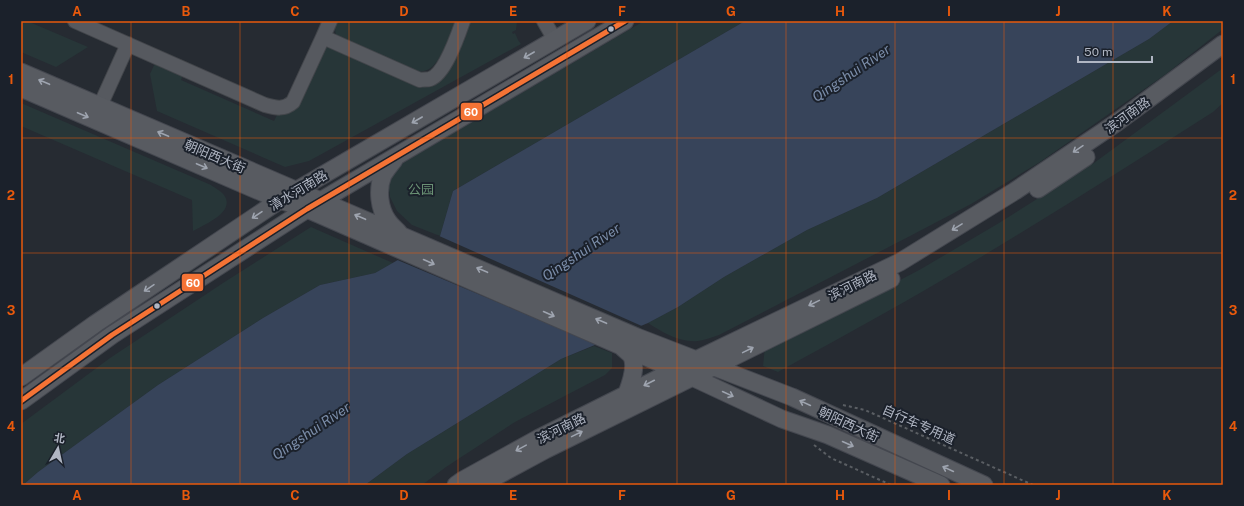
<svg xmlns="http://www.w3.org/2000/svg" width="1244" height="506" font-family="'Public Sans','Noto Sans SC',sans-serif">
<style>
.green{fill:#273638}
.water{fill:#37445a}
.pier{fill:#262b32}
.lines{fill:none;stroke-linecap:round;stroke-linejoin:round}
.minor-casing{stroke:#42454a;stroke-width:16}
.major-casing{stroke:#44474f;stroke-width:19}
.path{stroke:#5a5e63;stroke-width:2;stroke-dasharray:3 3;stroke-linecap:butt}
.minor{stroke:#56595f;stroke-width:14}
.major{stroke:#585b61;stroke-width:17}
.bus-1-casing{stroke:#1b212b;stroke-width:8}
.bus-1{stroke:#f57335;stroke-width:5}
.oneway{stroke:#9ea4af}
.grid{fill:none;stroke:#e8590c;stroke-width:1;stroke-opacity:0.55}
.bus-dot{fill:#b0b6c3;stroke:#1b212b;stroke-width:1.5}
.labels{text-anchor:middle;stroke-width:4;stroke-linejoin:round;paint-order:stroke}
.street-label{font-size:13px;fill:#b0b6c3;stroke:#1b212b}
.park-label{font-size:13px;fill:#6a9174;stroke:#1b212b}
.water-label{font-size:14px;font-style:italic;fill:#7b8da9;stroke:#1b212b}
.line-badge{stroke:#1b212b;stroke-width:1.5}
.badge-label{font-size:11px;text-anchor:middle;font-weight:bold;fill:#fff}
.neatline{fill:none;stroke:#e8590c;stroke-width:1.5}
.grid-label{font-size:13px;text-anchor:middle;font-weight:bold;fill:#e8590c}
</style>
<rect width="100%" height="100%" fill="#262b32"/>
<path class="green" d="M21 21H27L88 47 56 67 21 52Z
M335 21H456C451 33 442 58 433 66 429 70 424 71 419 72L341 39 336 35 334 24Z
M469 21H517L516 30 512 32 513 34 515 33 518 40 521 44 309 161 285 167 157 111 150 74 156 61 184 73 181 80 274 121 278 113 324 47H328L425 85Z
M644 21H745L453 191 440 236 412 225 397 211 390 197 388 182 394 168Z
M1173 21H1223V29L1166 74 1040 162 971 204 912 235 719 335C712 337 705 340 698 341 680 343 662 332 648 323L678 307 724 277 807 230 877 198 1149 39Z
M1223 68V103L1213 112C1133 163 1053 214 971 263 908 301 843 336 778 372L763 366 765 346 832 316 921 269 999 223 1094 163Z
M21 103 211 185C215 188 221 191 224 195 236 212 205 224 193 231L192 200 21 126Z
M311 227 393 263 375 273 320 285 263 318 158 385 38 472 23 485H21V424L110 358 223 283Z
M594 346 612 353V368L605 375 515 422 446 467 422 485H365L407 454 561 359Z"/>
<path class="water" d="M745 21H1173L1149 39 877 198 807 230 724 277 678 307 648 323 561 359 407 454 365 485H23L38 472 158 385 263 318 320 285 375 273 440 236 453 191Z"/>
<path class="pier" d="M437 235 644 327 599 345 395 259Z"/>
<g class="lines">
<defs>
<path id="minor" d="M75 21 265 105C276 108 284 110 293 102L323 37
M330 21 323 37 420 80C423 79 427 80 430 79 445 74 458 35 463 21
M544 21 555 40
M100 106 128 44"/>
<path id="major" d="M21 72 637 337 792 397 984 485
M21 88 280 200 307 209 394 247 692 377 782 419 828 435 941 485
M394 160C390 165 386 170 383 175 377 189 379 209 388 221 391 226 396 229 399 233
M1038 189 1086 157
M621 346C624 349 628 352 631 355 638 366 630 385 626 396
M21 377 95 324 280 200 587 21
M21 401 112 335 307 209 625 21
M456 485 463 480 539 438 675 370 900 262 1015 191 1116 123 1223 44
M480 485 545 450 891 279"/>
</defs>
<use href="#minor" class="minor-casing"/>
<use href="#major" class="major-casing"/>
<path class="path" d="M843 405 865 410 1033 485
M814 445 831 458 891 485"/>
<use href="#minor" class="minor"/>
<use href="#major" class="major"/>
<defs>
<path id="bus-1" d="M21 401 112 335 307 209 625 21"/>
</defs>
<use href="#bus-1" class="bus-1-casing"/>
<use href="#bus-1" class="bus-1"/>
</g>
<defs><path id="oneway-shaft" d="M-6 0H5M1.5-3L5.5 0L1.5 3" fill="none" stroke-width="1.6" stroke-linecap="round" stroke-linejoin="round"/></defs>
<g class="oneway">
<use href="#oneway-shaft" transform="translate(529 55) rotate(150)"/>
<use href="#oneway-shaft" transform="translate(44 82) rotate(-157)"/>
<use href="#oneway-shaft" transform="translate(83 115) rotate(23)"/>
<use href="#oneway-shaft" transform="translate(417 120) rotate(150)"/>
<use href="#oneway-shaft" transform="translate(163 134) rotate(-157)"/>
<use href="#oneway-shaft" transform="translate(1078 149) rotate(146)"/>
<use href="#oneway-shaft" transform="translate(202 166) rotate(23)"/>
<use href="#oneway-shaft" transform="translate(257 215) rotate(146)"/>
<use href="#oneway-shaft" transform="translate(360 217) rotate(-157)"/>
<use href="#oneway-shaft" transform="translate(957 227) rotate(148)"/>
<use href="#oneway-shaft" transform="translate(429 262) rotate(24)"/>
<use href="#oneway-shaft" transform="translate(482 270) rotate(-157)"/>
<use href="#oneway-shaft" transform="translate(149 288) rotate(146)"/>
<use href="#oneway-shaft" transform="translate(814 303) rotate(154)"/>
<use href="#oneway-shaft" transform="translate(549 314) rotate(24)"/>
<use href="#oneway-shaft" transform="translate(601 321) rotate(-157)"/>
<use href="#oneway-shaft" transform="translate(748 350) rotate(-26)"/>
<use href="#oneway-shaft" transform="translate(649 383) rotate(153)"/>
<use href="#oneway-shaft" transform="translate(728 394) rotate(25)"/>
<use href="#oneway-shaft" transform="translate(805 403) rotate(-155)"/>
<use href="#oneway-shaft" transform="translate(577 434) rotate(-26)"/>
<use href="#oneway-shaft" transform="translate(848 444) rotate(24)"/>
<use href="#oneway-shaft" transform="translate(521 448) rotate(151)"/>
<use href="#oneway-shaft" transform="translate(948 469) rotate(-155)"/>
</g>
<path class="grid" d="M131 21V485M240 21V485M349 21V485M458 21V485M567 21V485M677 21V485M786 21V485M895 21V485M1004 21V485M1113 21V485M21 138H1223M21 253H1223M21 368H1223"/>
<g class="bus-dot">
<circle cx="611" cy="29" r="3.5"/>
<circle cx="157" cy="306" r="3.5"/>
</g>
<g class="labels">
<g class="street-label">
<text transform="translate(1127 115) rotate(-36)" y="5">滨河南路</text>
<text transform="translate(215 156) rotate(23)" y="5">朝阳西大街</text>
<text transform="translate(298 190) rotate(-31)" y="5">清水河南路</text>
<text transform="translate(852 285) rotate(-26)" y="5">滨河南路</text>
<text transform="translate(849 424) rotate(25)" y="5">朝阳西大街</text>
<text transform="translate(919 424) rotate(24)" y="5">自行车专用道</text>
<text transform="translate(561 428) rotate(-26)" y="5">滨河南路</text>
</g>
<g class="park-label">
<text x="421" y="194">公园</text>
</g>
<g class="water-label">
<text transform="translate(851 73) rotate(-34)" y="5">Qingshui River</text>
<text transform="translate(581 252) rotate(-34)" y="5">Qingshui River</text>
<text transform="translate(311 431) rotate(-34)" y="5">Qingshui River</text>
</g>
</g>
<g class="line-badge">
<rect x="460" y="102" width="23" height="19" rx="4" fill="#f57335"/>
<rect x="181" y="273" width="23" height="19" rx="4" fill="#f57335"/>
</g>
<g class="badge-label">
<text x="471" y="116">60</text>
<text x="193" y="287">60</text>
</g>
<rect width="1244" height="506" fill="none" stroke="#1b212b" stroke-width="44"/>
<g transform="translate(58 448) rotate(9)" stroke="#1b212b" stroke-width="3" paint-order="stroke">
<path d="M0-3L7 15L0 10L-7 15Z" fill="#b0b6c3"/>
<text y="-6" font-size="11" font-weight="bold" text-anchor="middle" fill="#b0b6c3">北</text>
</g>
<path d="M1078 56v6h74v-6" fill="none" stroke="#b0b6c3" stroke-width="2"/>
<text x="1084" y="56" font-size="12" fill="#b0b6c3" stroke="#1b212b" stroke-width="3" paint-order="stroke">50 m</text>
<rect x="22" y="22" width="1200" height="462" class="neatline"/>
<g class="grid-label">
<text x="77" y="16">A</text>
<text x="186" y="16">B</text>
<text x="295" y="16">C</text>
<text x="404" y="16">D</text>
<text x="513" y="16">E</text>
<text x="622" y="16">F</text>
<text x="731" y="16">G</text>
<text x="840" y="16">H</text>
<text x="949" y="16">I</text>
<text x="1058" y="16">J</text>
<text x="1167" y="16">K</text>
<text x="11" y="84">1</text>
<text x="1233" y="84">1</text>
<text x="11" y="200">2</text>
<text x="1233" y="200">2</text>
<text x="11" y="315">3</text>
<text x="1233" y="315">3</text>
<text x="11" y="431">4</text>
<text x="1233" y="431">4</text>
<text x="77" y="500">A</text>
<text x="186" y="500">B</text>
<text x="295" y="500">C</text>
<text x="404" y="500">D</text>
<text x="513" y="500">E</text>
<text x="622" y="500">F</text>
<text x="731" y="500">G</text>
<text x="840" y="500">H</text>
<text x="949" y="500">I</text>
<text x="1058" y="500">J</text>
<text x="1167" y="500">K</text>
</g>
</svg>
